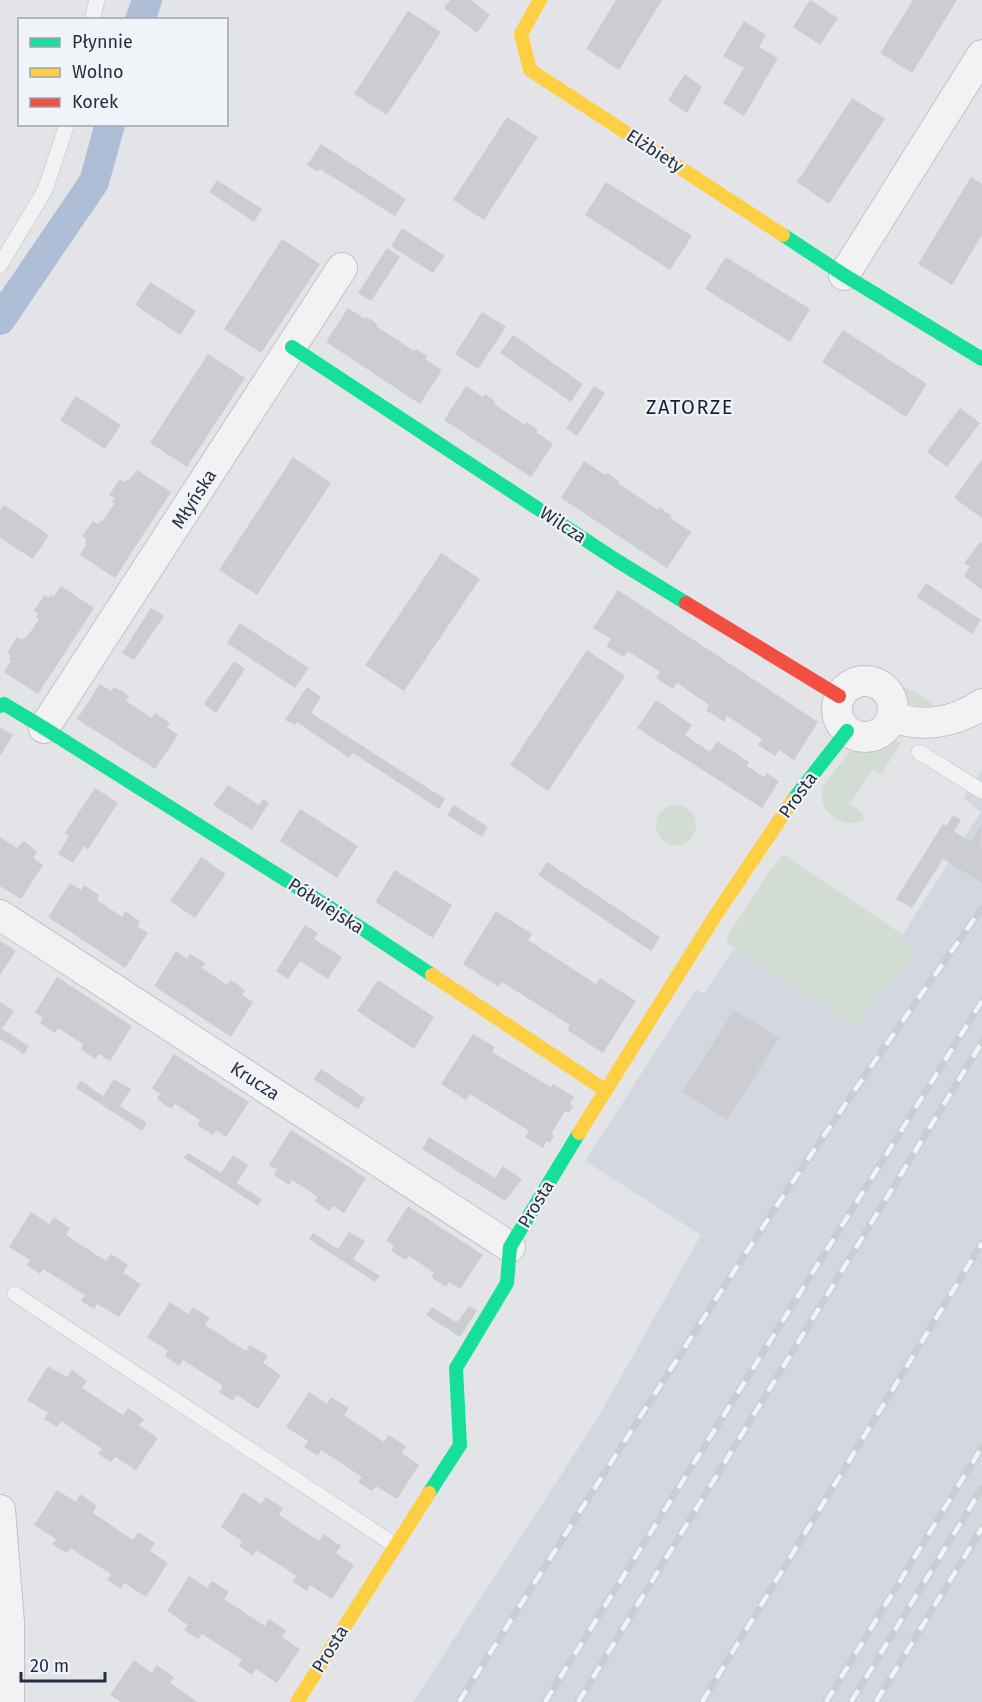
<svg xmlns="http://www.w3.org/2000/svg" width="982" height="1702" font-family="'Fira Sans',sans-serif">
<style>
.built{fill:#d3d7df}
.green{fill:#d2dcd3}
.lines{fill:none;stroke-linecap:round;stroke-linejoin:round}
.canal{stroke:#aebed6;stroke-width:30}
.building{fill:#cbcdd1}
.lane-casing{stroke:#c1c2c6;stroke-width:16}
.street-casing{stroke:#c1c2c6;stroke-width:32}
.lane{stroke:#f2f2f4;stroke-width:15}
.street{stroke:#f2f2f4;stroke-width:30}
.fast{stroke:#16e098;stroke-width:14}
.slow{stroke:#ffcf43;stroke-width:14}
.jam{stroke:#f24e42;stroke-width:14}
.rail-casing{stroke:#cbcdd0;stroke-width:7}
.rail{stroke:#f0f3f8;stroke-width:4.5;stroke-dasharray:14;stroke-linecap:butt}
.labels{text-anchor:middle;stroke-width:4.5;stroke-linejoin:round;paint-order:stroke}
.street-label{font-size:18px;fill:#272f44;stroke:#f0f3f8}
.neighbourhood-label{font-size:20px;letter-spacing:1.5px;fill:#192035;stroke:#f0f3f8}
</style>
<rect width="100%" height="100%" fill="#e3e4e8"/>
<path class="built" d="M982 771V1702H413L596 1421 701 1235 585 1161 696 989 704 994 734 948 856 1025 877 995 892 983 914 953 906 947 903 934 981 812 963 798Z"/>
<path class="green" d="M885 677C895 683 928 697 933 705 905 712 902 693 885 677Z
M892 739 901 743 881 775 872 770 850 804 863 813 864 820C851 828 832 821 825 807 821 801 822 794 822 787L850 751 873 747Z
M656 825a20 20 0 1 1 40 0a20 20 0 1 1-40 0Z
M783 854 903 935 906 947 914 953 892 983 877 995 856 1025 728 944 727 937 766 876Z"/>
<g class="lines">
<path class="canal" d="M140 20 147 0
M0 320 94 182 110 124"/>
</g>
<path class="building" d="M450 0H471L490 15 477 33 444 8Z
M616 0H662L619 70 586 49Z
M810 0 838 18 820 45 793 27Z
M913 0H957L912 73 880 53Z
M408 11 441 32 387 115 354 94Z
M744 21 766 35 759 47 778 58 744 116 723 103 744 68 723 56Z
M685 74 702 87 687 113 668 100Z
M852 98 885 119 829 204 797 182Z
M507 117 538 137 484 220 453 200Z
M321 144 406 199 395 216 320 169 318 172 307 165Z
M971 177 982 184V235L952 285 918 264Z
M217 180 262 209 254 222 209 192Z
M606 182 692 236 670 270 585 215Z
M402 228 445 256 433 273 391 246Z
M282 239 320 264 261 353 224 329Z
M387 248 400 257 371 301 358 293Z
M726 257 810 309 790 342 705 289Z
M150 282 196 311 180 335 135 305Z
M348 308 365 319 366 317 372 320 377 324 376 326 414 351 416 349 427 356 425 359 442 370 420 404 326 342Z
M482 312 506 327 478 369 455 354Z
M843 330 927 384 906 417 822 362Z
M513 335 583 384 571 402 500 353Z
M208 354 245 378 187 467 150 443Z
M466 386 483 397 485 394 496 402 494 404 525 425 527 422 538 430 536 432 553 444 531 477 444 420Z
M594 386 605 393 577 436 566 428Z
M76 396 121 425 105 449 60 420Z
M960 408 980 423 947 467 927 452Z
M293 457 331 483 257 595 219 570Z
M982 459V518L954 498Z
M584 461 605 475 607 473 619 481 618 483 658 510 659 507 666 512 672 516 670 518 691 532 667 568 561 498Z
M137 470 171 492 115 578 80 555 87 544 85 543 87 540 82 536 93 521 98 524 100 520 102 522 115 503 112 501 115 498 109 495 120 479 125 482 127 479 129 480Z
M4 505 49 535 33 559 0 538V511Z
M980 542 982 543V590L964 576 970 567 964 563Z
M441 553 480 579 404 691 365 665Z
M926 583 981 620 972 634 917 597Z
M61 586 94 608 38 694 4 672 11 661 9 659 11 656 7 653 17 637 22 640 24 637 26 638 31 631 39 619 36 617 38 614 34 611 44 595 49 598 51 595 53 597Z
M618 590 818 722 794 760 779 750 775 756 758 745 762 739 727 716 724 722 706 710 709 705 677 683 673 689 656 678 660 672 628 651 624 657 606 646 611 639 593 628Z
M151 608 164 616 134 660 122 653Z
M240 623 309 668 295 688 227 643Z
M587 650 625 676 548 791 510 765Z
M234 661 245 669 216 713 204 704Z
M100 684 111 691 114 687 122 691 129 696 126 701 152 718 155 713 170 723 167 727 178 735 155 769 77 719Z
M307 687 321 697 311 713 445 799 439 809 353 753 349 758 297 722 295 725 285 720Z
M656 700 692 725 685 735 710 752 717 741 749 762 747 766 761 775 764 777 767 773 779 781 762 808 637 728Z
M0 727 13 735 0 756Z
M228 785 259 805 263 799 269 803 252 830 213 805Z
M95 788 118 803 88 849 84 846 73 863 58 854 69 836 65 833Z
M454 805 488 827 482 837 447 815Z
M300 809 358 846 337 878 280 841Z
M953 815 961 820 954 831 971 842 982 823 980 847 982 848V883L943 859 912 908 896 899 943 824 946 826Z
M0 837 17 848 24 841 30 846 37 852 33 858 43 865 21 899 0 886Z
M201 857 226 874 195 918 170 901Z
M547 862 660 937 651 951 538 875Z
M395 870 452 905 433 938 375 902Z
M70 883 81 890 84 885 99 895 97 900 122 917 125 911 132 916 140 921 137 926 148 933 125 968 48 917Z
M496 911 532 934 528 940 596 984 600 978 636 1001 603 1053 567 1030 570 1025 502 982 499 987 463 964Z
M305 925 318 933 314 939 342 957 328 979 300 961 288 979 276 971Z
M0 941 16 951 0 975Z
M176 951 187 959 190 954 205 963 202 968 227 985 230 980 237 984 245 990 242 995 253 1002 231 1037 154 986Z
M57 977 132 1026 110 1061 99 1054 95 1059 81 1049 83 1044 58 1028 55 1033 40 1023 43 1018 35 1012Z
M378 980 434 1017 414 1049 357 1011Z
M0 1002 14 1011 2 1029 29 1046 24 1054 0 1039Z
M734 1010 779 1038 727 1120 682 1092Z
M473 1034 495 1047 492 1052 551 1087 553 1084 574 1097 570 1104 573 1106 569 1113 565 1111 551 1134 554 1136 550 1143 547 1141 543 1148 525 1137 529 1131 470 1094 466 1100 441 1084Z
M174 1054 249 1102 226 1137 216 1130 213 1135 197 1125 200 1120 175 1104 171 1109 157 1099 160 1094 152 1088Z
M321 1069 365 1098 358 1109 313 1079Z
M114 1079 131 1089 120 1106 147 1123 142 1131 76 1088 81 1081 103 1096Z
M291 1130 366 1178 344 1213 333 1206 329 1211 314 1201 318 1197 292 1180 289 1185 274 1175 277 1170 269 1165Z
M429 1137 495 1178 503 1166 522 1179 505 1201 422 1149Z
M188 1153 221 1173 233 1155 248 1165 237 1183 262 1199 258 1206 184 1158Z
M408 1206 483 1255 460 1289 449 1282 446 1287 431 1277 434 1273 420 1263 409 1256 406 1260 391 1251 394 1246 386 1241Z
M31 1212 49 1224 54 1217 70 1228 66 1235 106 1261 111 1254 128 1265 123 1273 141 1284 119 1317 97 1304 94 1309 81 1301 85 1295 43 1269 40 1274 27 1265 30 1260 9 1247Z
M349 1232 365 1241 353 1259 380 1276 375 1282 309 1239 313 1233 338 1249Z
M170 1302 188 1314 193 1307 210 1318 205 1325 246 1351 250 1345 268 1356 263 1363 281 1375 258 1409 237 1395 233 1401 219 1392 223 1386 183 1360 179 1366 165 1356 168 1351 147 1337Z
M469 1306 477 1311 460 1337 426 1315 432 1307 454 1321H458Z
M48 1366 67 1377 72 1370 87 1381 82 1388 123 1415 128 1408 144 1419 139 1425 158 1438 136 1470 115 1457 111 1462 98 1454 102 1449 61 1421 57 1427 44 1419 48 1413 27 1400Z
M309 1392 327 1404 331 1397 349 1408 344 1415 384 1442 389 1435 406 1446 402 1453 419 1465 397 1499 376 1486 372 1491 358 1482 362 1477 321 1450 318 1456 304 1447 308 1441 286 1427Z
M57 1490 76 1502 80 1494 97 1506 93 1513 133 1540 138 1532 155 1543 150 1551 168 1563 146 1597 124 1583 121 1589 107 1580 111 1574 70 1548 67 1553 52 1544 56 1539 34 1525Z
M243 1492 261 1504 266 1497 283 1508 279 1515 319 1541 324 1534 341 1546 336 1553 354 1565 332 1599 310 1585 307 1591 293 1582 297 1576 256 1550 253 1556 239 1546 242 1541 221 1527Z
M189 1576 207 1588 212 1581 229 1592 224 1599 265 1626 269 1619 286 1630 282 1637 300 1649 277 1683 256 1669 252 1675 238 1665 242 1660 202 1634 198 1639 184 1630 188 1625 167 1611Z
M134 1660 152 1673 157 1665 174 1677 170 1683 198 1702H121L110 1695Z"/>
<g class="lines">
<defs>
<path id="lane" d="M92 20 97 0
M0 265 45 190 67 124
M919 752 982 791
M15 1294 396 1546"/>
<path id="street" d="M844 275 982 55
M837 709a28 28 0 1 1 56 0a28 28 0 1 1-56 0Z
M892 716C921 729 957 722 982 704
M44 728 342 268
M0 915 510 1247
M0 1510 9 1623V1702"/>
</defs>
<use href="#lane" class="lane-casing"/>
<use href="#street" class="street-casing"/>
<use href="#lane" class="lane"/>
<use href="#street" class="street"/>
<path class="fast" d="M783 235 844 275 982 359
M292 347 616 560 686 603
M0 706 4 704 44 728 343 916 432 975
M793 800 847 731
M429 1493 460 1445 456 1368 507 1283 510 1247 579 1133"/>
<path class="slow" d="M540 0 521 34 530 70 783 235
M432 975 605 1090
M579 1133 715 916 793 800
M297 1702 429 1493"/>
<path class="jam" d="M686 603 839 696"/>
<defs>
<path id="rail" d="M459 1702C564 1537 668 1371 776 1207 843 1106 912 1007 982 908
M545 1702 982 1001
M578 1702 982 1042
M702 1702 982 1243
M826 1702 982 1447
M851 1702 982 1488
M876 1702 982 1528"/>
</defs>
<use href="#rail" class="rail-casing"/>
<use href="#rail" class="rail"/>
</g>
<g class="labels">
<g class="street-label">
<text transform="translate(655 151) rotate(33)" y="6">Elżbiety</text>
<text transform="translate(194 499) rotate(-57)" y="6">Młyńska</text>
<text transform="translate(563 525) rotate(33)" y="6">Wilcza</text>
<text transform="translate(798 795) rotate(-54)" y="6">Prosta</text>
<text transform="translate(326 906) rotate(33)" y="6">Półwiejska</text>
<text transform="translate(255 1081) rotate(33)" y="6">Krucza</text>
<text transform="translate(536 1204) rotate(-59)" y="6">Prosta</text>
<text transform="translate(330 1649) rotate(-58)" y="6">Prosta</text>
</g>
<g class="neighbourhood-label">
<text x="690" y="414">ZATORZE</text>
</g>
</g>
<rect x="18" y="18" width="210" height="108" fill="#f0f3f8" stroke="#a0a5b0" stroke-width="1.5"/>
<rect x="30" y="38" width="30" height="9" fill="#16e098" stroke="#a0a5b0" stroke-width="1.5"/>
<text x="72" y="48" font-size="18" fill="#272f44">Płynnie</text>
<rect x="30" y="68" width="30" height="9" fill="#ffcf43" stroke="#a0a5b0" stroke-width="1.5"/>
<text x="72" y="78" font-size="18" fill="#272f44">Wolno</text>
<rect x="30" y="98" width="30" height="9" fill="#f24e42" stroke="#a0a5b0" stroke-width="1.5"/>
<text x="72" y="108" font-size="18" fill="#272f44">Korek</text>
<path d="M21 1672v9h84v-9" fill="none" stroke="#272f44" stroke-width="3"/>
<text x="30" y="1672" font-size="18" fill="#272f44" stroke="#f0f3f8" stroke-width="4.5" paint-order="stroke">20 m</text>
</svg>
